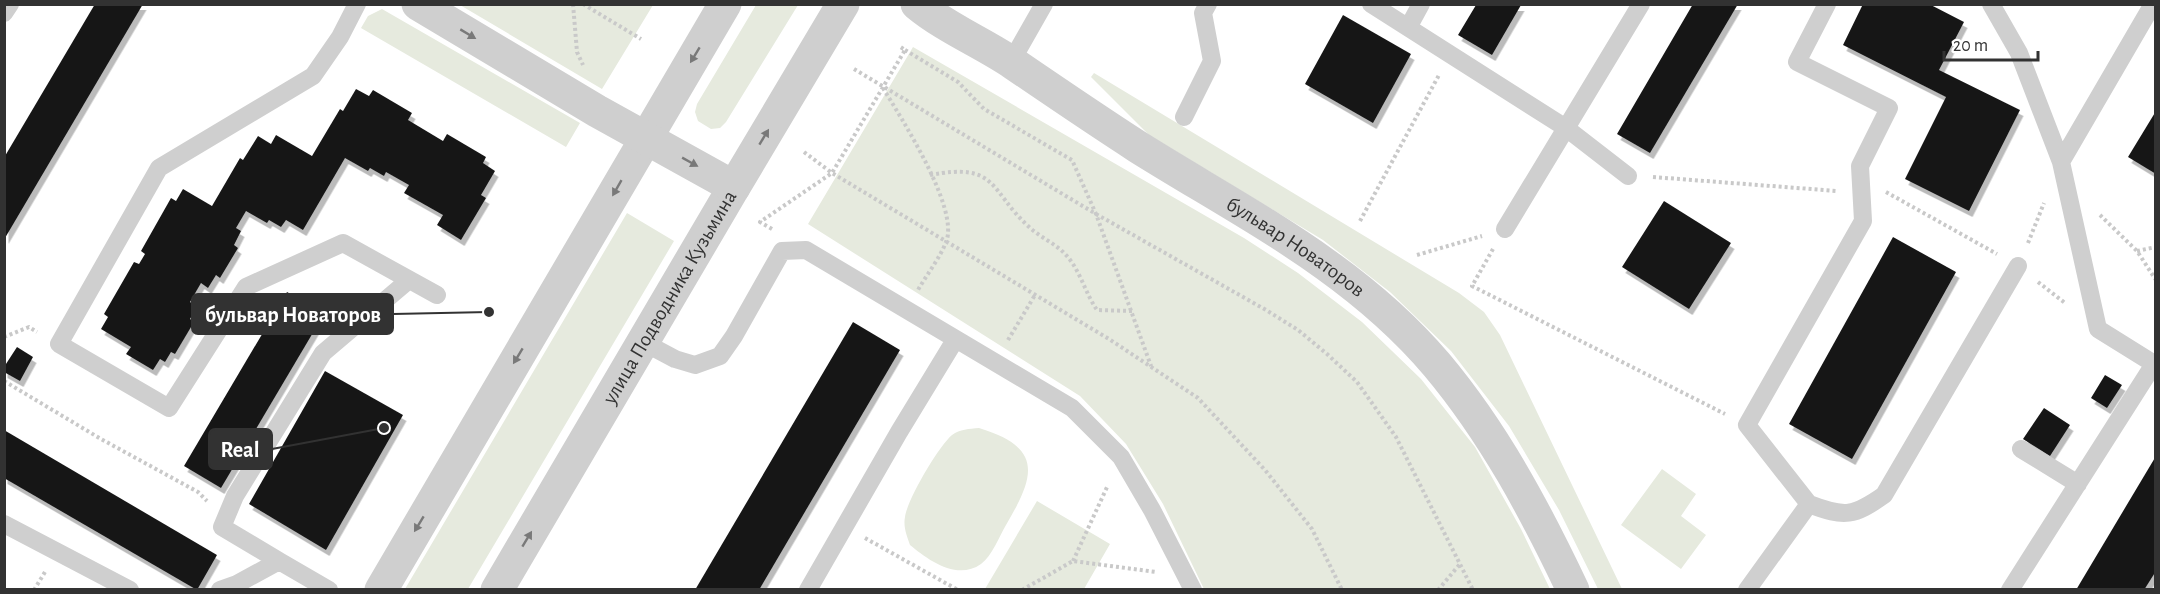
<svg xmlns="http://www.w3.org/2000/svg" width="2160" height="594" font-family="'Alegreya Sans',sans-serif">
<style>
.green{fill:#e6eade}
.building{fill:#191919;filter:url(#shadow)}
.lines{fill:none;stroke-linecap:round;stroke-linejoin:round}
.path{stroke:#c9c9c9;stroke-width:4;stroke-dasharray:3 3;stroke-linecap:butt}
.service{stroke:#cfcfcf;stroke-width:18}
.minor{stroke:#cfcfcf;stroke-width:33}
.tertiary{stroke:#cfcfcf;stroke-width:33}
.oneway{fill:#797979}
.labels{text-anchor:middle;stroke-width:6;stroke-linejoin:round;paint-order:stroke}
.street-label{font-size:21px;fill:#323232;stroke:#fff}
.leader{fill:none;stroke:#323232;stroke-width:2}
.callout-dot{fill:#323232;stroke:#fff;stroke-width:2}
.callout{fill:#323232;stroke:#323232;stroke-width:2}
.callout-label{font-size:22px;text-anchor:middle;font-weight:bold;fill:#fff}
</style>
<defs>
<filter id="shadow"><feDropShadow dx="3.5" dy="6" stdDeviation="0" flood-color="#0004"/></filter>
</defs>
<rect width="100%" height="100%" fill="#fff"/>
<path class="green" d="M460 5H653L602 89Z
M756 5H798L726 122 720 128 711 129 698 121 695 112 697 104Z
M382 9 580 123 566 147 361 28 368 16Z
M913 47 1244 238 1298 273 1362 322 1421 379 1475 447 1521 529 1550 589H1204L1163 504 1126 444 1080 396 808 224Z
M1094 73 1459 293 1484 312 1500 335 1622 589H1598L1559 510 1509 426 1451 351 1390 292 1323 240 1149 135 1091 77Z
M627 213 674 241 468 589H405Z
M979 428C1045 448 1034 477 1006 525 999 537 992 556 981 564 957 581 928 560 910 545 907 536 903 527 905 517 907 500 938 447 952 435 960 429 969 429 979 428Z
M1662 469 1696 494 1681 516 1706 535 1681 569 1621 525Z
M1037 501 1110 544 1084 589H985Z"/>
<path class="building" d="M95 4H143L5 238V156Z
M1693 4H1738L1650 153 1617 134Z
M1863 4H1929L1964 22 1939 70 2020 110 1969 211 1905 179 1946 97 1843 45Z
M1476 5H1521L1492 55 1458 35Z
M1343 15 1411 54 1373 123 1305 84Z
M356 89 369 96 373 90 412 113 408 120 443 141 447 134 486 157 483 163 495 171 481 195 486 198 461 240 437 225 443 215 404 193 409 185 386 172 384 176 370 168 368 171 345 158 303 230 286 220 281 227 269 220 267 223 246 211 236 228 241 231 234 245 238 248 220 278 216 275 208 288 201 283 190 302 197 307 190 319 194 322 175 354 171 352 165 362 160 359 153 370 126 354 131 347 101 329 108 317 104 314 134 262 139 264 145 254 141 251 171 198 176 201 183 189 212 206 240 158 243 160 258 136 271 144 276 135 312 156 340 109 343 111Z
M2156 111V174L2128 157Z
M1664 201 1731 243 1689 309 1622 267Z
M1893 237 1956 272 1852 459 1789 424Z
M287 292 301 300 304 295 327 309 221 488 184 466Z
M853 322 900 350 759 590H695Z
M17 347 33 357 20 381 4 372V367Z
M325 371 403 415 326 550 249 504Z
M2105 375 2122 385 2107 408 2091 398Z
M2044 408 2070 425 2050 456 2023 439Z
M4 430 217 555 197 590 4 478Z
M2156 456V571L2144 590H2076Z"/>
<g class="lines">
<path class="path" d="M573 4 577 52 583 65
M583 4 641 39
M905 50 958 82 984 109 1072 160 1096 214 1151 366
M854 69 1096 214 1266 310 1298 330 1327 354 1357 382 1396 437 1473 590
M883 88C901 118 960 209 946 242 940 258 927 274 918 290
M804 152 832 173 1109 339 1198 398 1265 470 1312 529 1342 590
M930 175C998 162 989 190 1028 226 1039 237 1055 243 1065 254 1080 269 1085 293 1097 310L1132 311
M1653 177 1837 191
M1886 192 1997 254
M2100 215 2137 251 2156 280
M1360 221 1439 75
M772 229 760 222 832 173 905 50 899 46
M2028 243 2044 203
M1493 249 1472 286 1725 414
M2137 251 2156 247
M1417 255 1482 236
M2038 282 2065 303
M4 337 29 327 37 332
M1008 340 1035 295
M4 381 101 439 198 492 207 501
M865 538 958 590
M1073 561 1108 485
M34 590 45 572
M1022 590 1073 561 1156 572
M1438 590 1460 564"/>
<path class="service" d="M357 4 340 37 313 76 159 168 59 344 169 408 246 287 343 243 437 295
M1371 4 1566 128 1628 176
M1991 4 2019 53 2061 162 2098 329 2156 365
M4 13 10 4
M1409 26 1421 4
M1011 62 1044 4
M1184 117 1212 61 1203 13 1208 4
M2061 162 2153 4
M1505 229 1641 4
M643 342 675 359 695 365 720 356 734 336 782 251 806 250 1072 408 1121 457 1152 510 1193 590
M2021 449 2078 484
M1809 504C1845 518 1854 516 1884 495L2018 266
M4 524 130 590
M279 561 222 527 235 496 323 353 409 280
M220 590 237 584 279 561 329 590
M808 590 899 432 955 340
M1747 590 1809 504 1747 425 1863 221 1860 166 1889 108 1797 62 1827 4
M2010 590 2154 364"/>
<g class="minor">
<path d="M381 590 725 4"/>
<path id="s1" d="M497 590 734 187"/>
</g>
<g class="tertiary">
<path d="M418 4 597 111 734 187 843 4"/>
<path id="s2" d="M917 4C946 28 983 43 1014 64 1055 92 1096 120 1138 147 1245 214 1354 267 1437 365 1494 433 1535 510 1573 590"/>
</g>
</g>
<defs><path id="oneway-solid" d="M-6-.8H1V-3.2L6.5 0L1 3.2V.8H-6Z" transform="scale(1.5)"/></defs>
<g class="oneway">
<use href="#oneway-solid" transform="translate(468 34) rotate(31)"/>
<use href="#oneway-solid" transform="translate(695 55) rotate(121)"/>
<use href="#oneway-solid" transform="translate(764 137) rotate(-59)"/>
<use href="#oneway-solid" transform="translate(690 162) rotate(29)"/>
<use href="#oneway-solid" transform="translate(617 188) rotate(120)"/>
<use href="#oneway-solid" transform="translate(518 356) rotate(121)"/>
<use href="#oneway-solid" transform="translate(419 524) rotate(121)"/>
<use href="#oneway-solid" transform="translate(527 539) rotate(-59)"/>
</g>
<g class="labels">
<g class="street-label">
<text dy="7" stroke="none"><textPath href="#s2" startOffset="450">бульвар Новаторов</textPath></text>
<text dy="7" stroke="none"><textPath href="#s1" startOffset="340">улица Подводника Кузьмина</textPath></text>
</g>
</g>
<path class="leader" d="M489 312L393 314M384 428L272 449"/>
<g class="callout-dot">
<circle cx="489" cy="312" r="6"/>
<circle cx="384" cy="428" r="6"/>
</g>
<g class="callout">
<rect x="192" y="294" width="201" height="40" rx="6"/>
<rect x="209" y="429" width="63" height="40" rx="6"/>
</g>
<g class="callout-label">
<text x="293" y="322">бульвар Новаторов</text>
<text x="240" y="457">Real</text>
</g>
<rect width="2160" height="594" fill="none" stroke="#323232" stroke-width="12"/>
<path d="M1944 51v9h94v-9" fill="none" stroke="#323232" stroke-width="3"/>
<text x="1953" y="51" font-size="18" fill="#323232" stroke="#ffffff" stroke-width="4.5" paint-order="stroke">20 m</text>
</svg>
